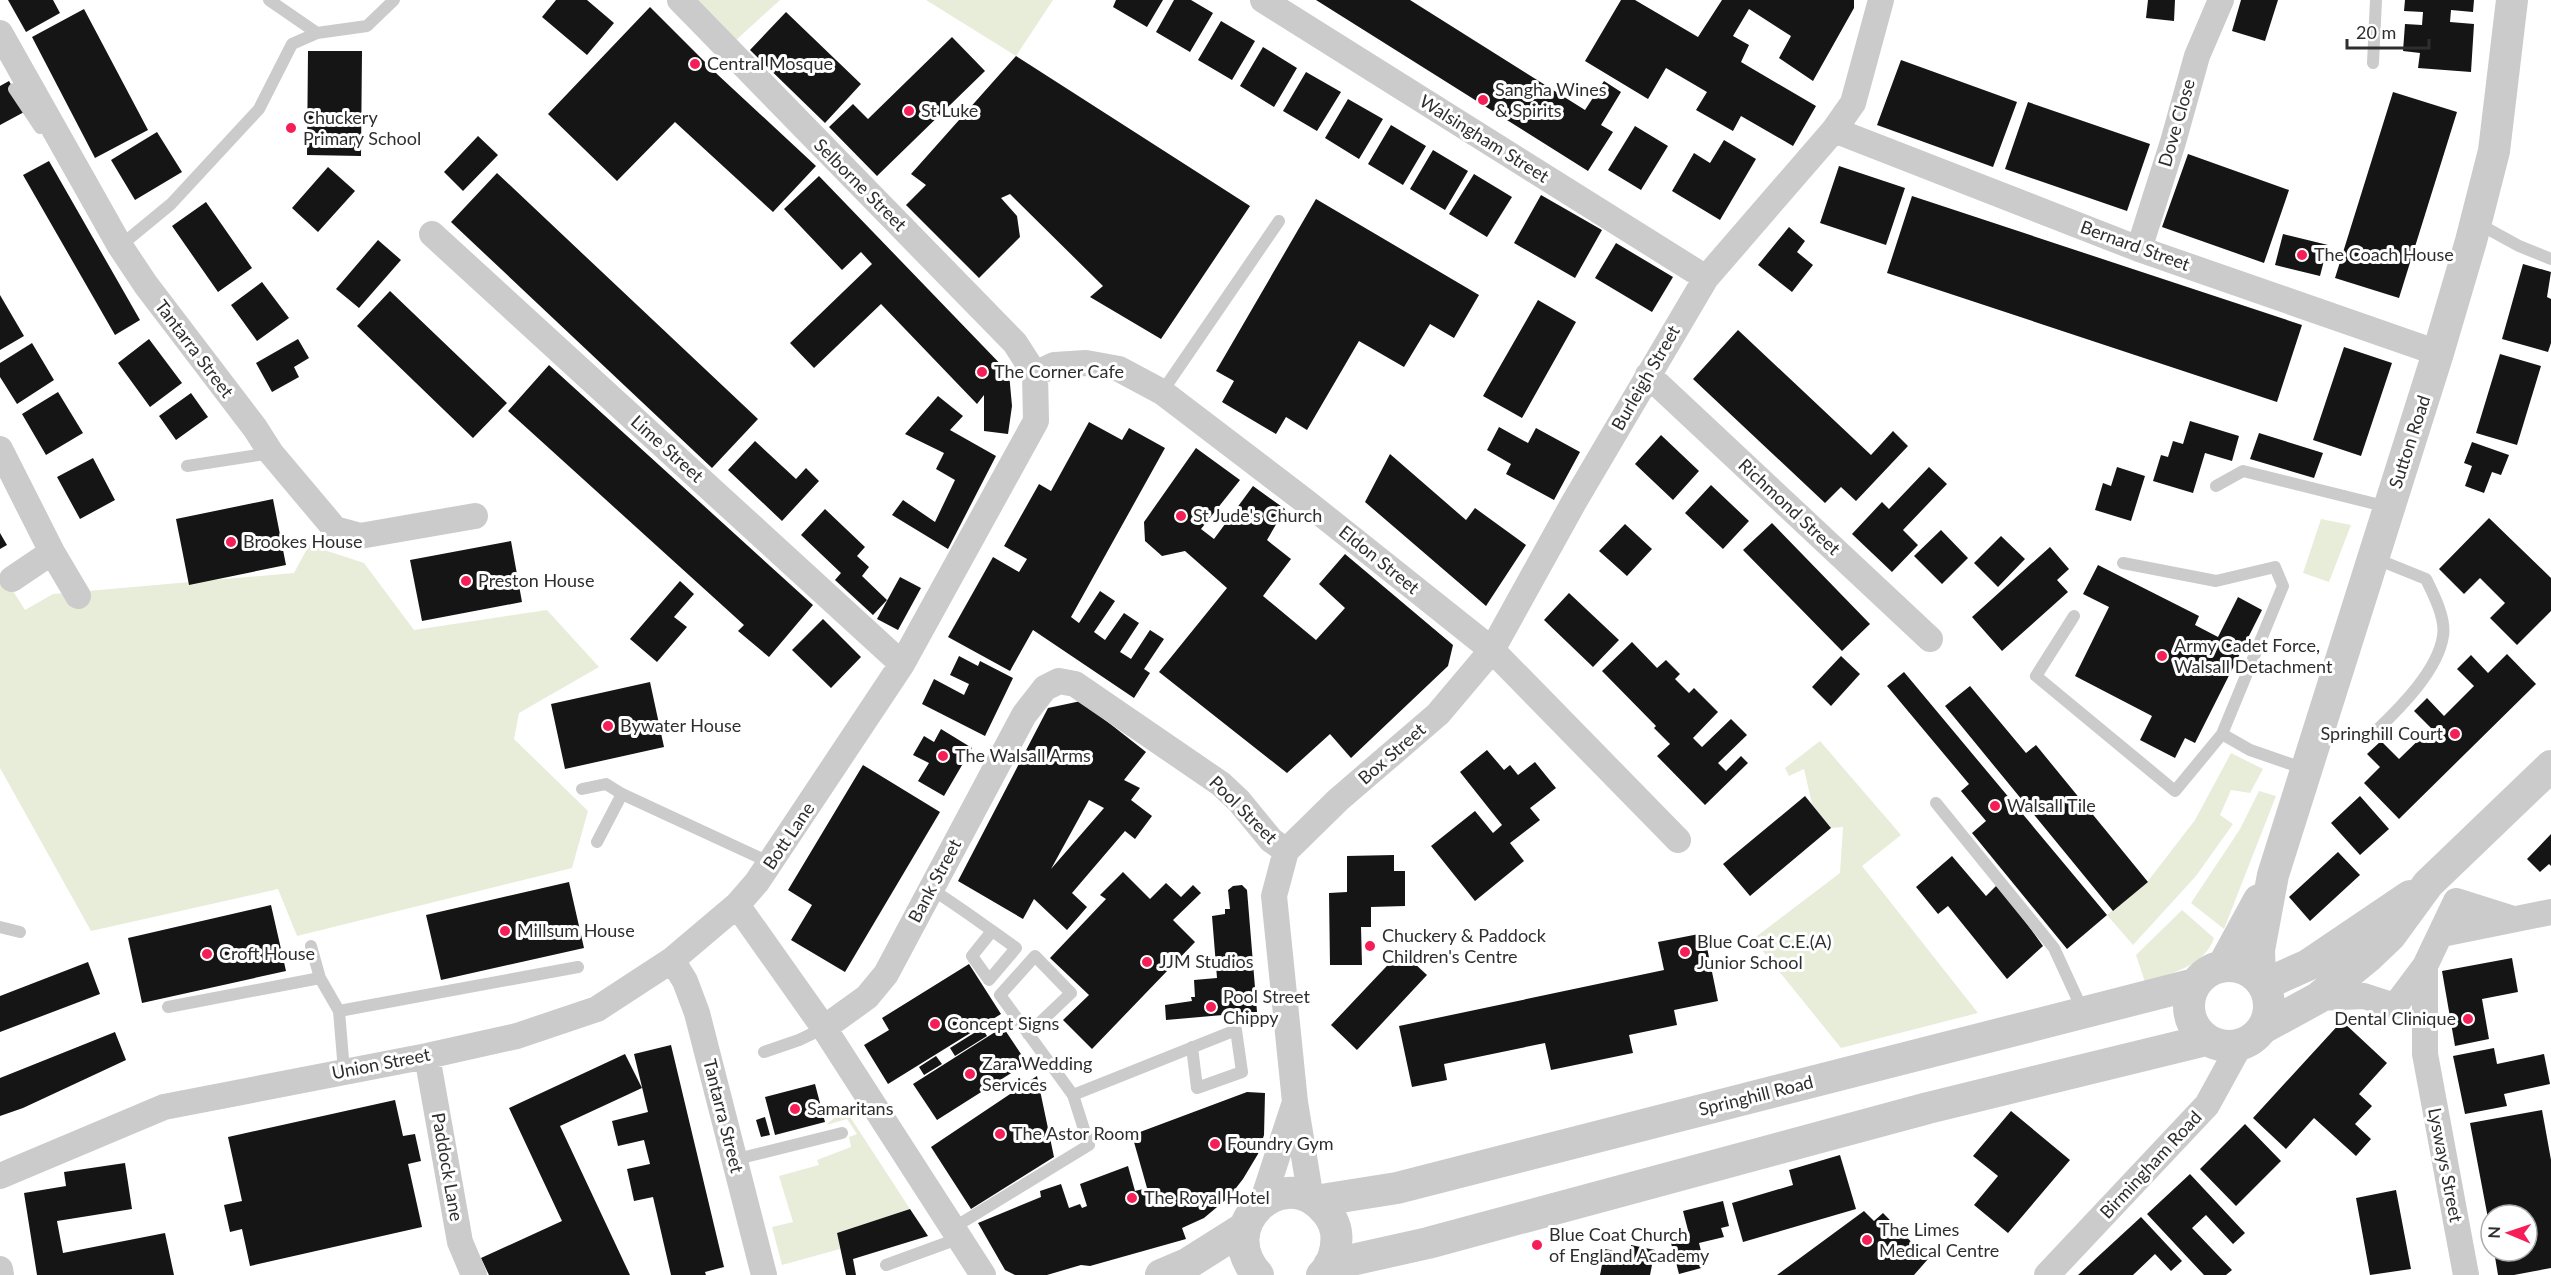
<svg xmlns="http://www.w3.org/2000/svg" width="2551" height="1275" font-family="Lato,sans-serif">
<style>
.green{fill:#e8edda}
.building{fill:#151515;fill-rule:evenodd}
.lines{fill:none;stroke-linecap:round;stroke-linejoin:round}
.service{stroke:#cbcbcb;stroke-width:12}
.minor{stroke:#cbcbcb;stroke-width:26}
.tertiary{stroke:#cbcbcb;stroke-width:32}
.poi-dot{fill:#f61e56;stroke:#fff;stroke-width:2}
.labels{text-anchor:middle;stroke-width:6;stroke-linejoin:round;paint-order:stroke}
.poi-label{font-size:18px;fill:#2e2e2e;stroke:#fff;text-anchor:start}
.street-label{font-size:18px;fill:#2e2e2e;stroke:#fff}
</style>
<rect width="100%" height="100%" fill="#fff"/>
<path class="green" d="M689 0H780L734 42Z
M926 0H1053L1016 56Z
M2321 519 2351 525 2329 582 2303 573Z
M309 545 364 563 414 630 547 610 599 667 519 713 514 739 588 811 572 868 297 936 278 889 91 931 0 768V576L3 575 25 610 53 594 294 573Z
M1820 741 1901 835 1862 866 1978 1013 1841 1048 1753 939 1840 873 1843 827 1831 828 1812 804 1804 769 1789 776 1785 768Z
M2231 753 2263 769 2250 793 2231 790 2220 815 2233 824 2196 876 2133 945 2107 915 2148 881 2195 820Z
M2259 791 2276 796 2224 929 2191 903 2240 829Z
M2182 910 2214 938C2205 966 2170 974 2145 982L2136 955Z
M845 1109 910 1209 837 1233 840 1249 782 1265 772 1227 793 1222 779 1176 819 1165 817 1160 851 1147 849 1137 857 1134 847 1119 826 1125Z"/>
<path class="building" d="M8 0H53L60 13 26 32Z
M556 0H587L614 23 587 55 542 17Z
M1116 0H1163L1147 27 1113 7Z
M1174 0H1191L1213 13 1190 52 1156 32Z
M1316 0H1410L1585 110 1604 81 1621 92 1601 125 1613 132 1588 171Z
M1621 0H1635L1698 37 1722 0H1854V8L1813 81 1779 58 1791 36 1749 9 1733 36 1749 45 1741 62 1816 106 1793 146 1741 116 1733 131 1696 110 1707 92 1666 68 1648 99 1585 61Z
M2148 0H2175L2174 21 2146 18Z
M2241 0H2278L2265 41 2232 31Z
M2405 0H2474L2473 12 2451 10 2450 22 2474 24 2471 72 2418 68 2420 53 2403 51 2405 24 2422 25 2423 12 2404 11Z
M650 7 718 75 816 166 773 212 675 122 617 181 548 114Z
M84 9 148 130 95 158 32 37Z
M786 12 861 84 825 123 750 50Z
M1221 21 1255 41 1232 80 1198 60Z
M952 37 985 71 877 176 829 127 853 104 868 119Z
M1263 47 1297 68 1274 107 1240 86Z
M308 51H362L361 156 307 155Z
M1016 56 1250 206 1161 339 1090 297 1103 286 1010 194 1001 198 1017 216 1020 237 979 278 906 205 926 185 911 174Z
M1901 60 2017 102 1993 167 1877 125Z
M1306 72 1341 92 1317 131 1283 111Z
M9 81 26 111 0 125V86Z
M2393 92 2457 112 2399 298 2335 278Z
M1348 99 1383 119 1359 159 1325 138Z
M2028 102 2150 144 2127 211 2005 169Z
M1391 125 1426 146 1403 185 1368 164Z
M1635 126 1668 146 1641 190 1608 170Z
M157 132 182 172 135 200 111 160Z
M478 136 498 155 463 191 444 172Z
M1724 140 1756 159 1720 220 1672 191 1694 153 1710 163Z
M1433 150 1468 171 1445 210 1410 189Z
M2188 154 2289 190 2264 263 2162 227Z
M49 161 140 320 115 335 23 175Z
M1839 166 1905 188 1886 245 1820 223Z
M328 167 355 191 318 232 292 208Z
M497 173 758 419 712 468 451 222Z
M1474 174 1512 197 1487 237 1449 214Z
M819 176 1009 373 1012 406 1008 434 984 431V395L977 404 881 304 814 368 790 343 872 264 861 252 842 270 784 209Z
M1541 195 1602 230 1575 278 1514 243Z
M1912 196 2302 325 2277 402 1887 273Z
M1316 199 1479 295 1454 338 1430 324 1404 367 1359 341 1307 430 1286 417 1276 434 1222 402 1234 381 1216 371Z
M206 202 252 268 218 292 172 226Z
M1789 227 1805 241 1797 252 1813 265 1792 292 1758 265Z
M2283 234 2328 245 2320 276 2275 265Z
M378 240 401 260 359 308 336 289Z
M1616 243 1673 277 1652 312 1595 278Z
M2523 264 2551 272 2547 297 2551 299V343L2548 352 2502 339Z
M262 282 289 318 257 341 231 305Z
M390 291 507 403 473 438 357 326Z
M0 295 24 336 0 350Z
M1538 300 1576 322 1522 418 1483 396Z
M1738 330 1871 455 1893 431 1908 446 1856 501 1841 487 1825 503 1693 379Z
M149 339 182 383 150 407 118 363Z
M298 339 309 358 294 367 299 377 272 392 256 363Z
M32 343 54 380 17 404 0 377V363Z
M2344 347 2392 363 2361 456 2313 440Z
M2500 354 2541 366 2517 445 2476 433Z
M549 365 813 605 769 657 738 631 744 625 508 411Z
M58 392 83 433 46 455 22 414Z
M191 393 208 417 176 440 159 416Z
M938 396 963 416 950 430 996 456 948 549 892 515 903 500 935 522 955 480 936 469 944 453 905 434Z
M2190 421 2239 436 2232 461 2205 453 2193 493 2153 481 2161 455 2168 457 2173 441 2183 444Z
M1089 422 1122 440 1129 428 1165 448 1071 617 1079 623 1100 591 1115 601 1094 632 1105 640 1124 613 1139 623 1120 652 1128 657 1131 659 1150 630 1164 639 1144 669 1150 673 1134 698 1033 630 1010 671 948 637 993 557 1019 572 1027 559 1004 546 1039 484 1051 491Z
M1499 427 1528 443 1536 428 1580 452 1554 500 1506 474 1511 464 1487 450Z
M2259 433 2323 453 2314 478 2250 459Z
M1661 435 1699 471 1673 500 1635 464Z
M755 441 796 479 806 468 819 481 782 521 728 470Z
M2472 442 2509 455 2501 475 2492 472 2484 493 2465 486 2472 466 2464 463Z
M1196 448 1240 480 1201 529 1214 539 1253 486 1285 509 1267 540 1291 559 1263 596 1316 640 1345 608 1319 584 1345 554 1453 645 1448 666 1351 758 1330 734 1287 773 1159 672 1227 588 1185 551 1162 556 1145 541 1144 522Z
M1390 454 1466 520 1475 508 1526 545 1486 606 1365 502Z
M93 458 115 500 80 519 57 477Z
M1929 467 1947 484 1903 530 1918 545 1892 572 1852 534 1882 502 1889 509Z
M2117 467 2145 476 2131 521 2095 510 2103 483 2111 486Z
M1711 485 1749 521 1723 549 1685 513Z
M273 499 286 565 189 585 176 519Z
M825 509 865 547 857 556 869 567 862 576 887 600 873 615 835 580 841 573 801 535Z
M2489 518 2551 578V611L2517 645 2490 618 2505 603 2480 578 2464 594 2439 569Z
M1772 523 1870 624 1842 651 1743 550Z
M1625 524 1652 549 1627 576 1599 551Z
M1941 530 1968 558 1942 584 1914 556Z
M0 533 7 545 0 549Z
M2001 536 2025 559 1998 587 1974 563Z
M511 541 522 602 422 621 410 560Z
M2050 547 2069 569 2057 580 2068 592 2002 651 1972 617Z
M2098 565 2199 616 2195 625 2218 637 2238 597 2262 610 2195 743 2185 738 2175 758 2140 740 2152 716 2075 676 2109 607 2083 594Z
M900 577 921 588 898 630 877 619Z
M680 581 694 594 674 617 687 627 657 662 630 639Z
M1569 593 1619 640 1593 667 1544 620Z
M823 619 861 657 831 688 792 650Z
M1632 642 1657 668 1666 660 1680 674 1675 679 1689 693 1694 688 1718 712 1693 738 1702 747 1731 719 1747 735 1718 763 1726 771 1741 756 1748 763 1705 805 1657 756 1670 744 1654 728 1656 726 1602 671Z
M2507 654 2536 684 2399 819 2364 783 2380 767 2367 754 2381 741 2399 759 2431 728 2414 711 2427 698 2444 716 2474 686 2457 669 2471 655 2488 673Z
M959 656 978 666 980 661 1013 678 985 736 922 704 934 679 964 695 969 684 950 675Z
M1841 656 1860 674 1831 706 1812 687Z
M1904 672 2107 915 2067 949 1972 833 1986 821 1961 791 1969 784 1887 686Z
M650 682 664 747 565 769 551 704Z
M1970 686 2026 753 2036 745 2148 882 2113 911 1945 706Z
M1081 701 1146 752 1124 780 1140 788 1131 800 1152 816 1135 839 1125 831 1072 893 1087 907 1067 930 1034 899 1023 919 958 881 1048 708ZM1089 800 1104 808 1051 869Z
M941 729 972 748 944 796 918 781 929 763 913 755 924 736 934 742Z
M1487 750 1504 770 1510 765 1518 775 1535 762 1556 788 1530 808 1540 820 1510 843 1524 861 1475 901 1431 846 1475 811 1493 833 1502 825 1460 772Z
M863 765 940 812 845 972 791 940 812 905 788 890Z
M1805 796 1831 828 1750 896 1723 864Z
M2360 796 2389 829 2360 855 2331 823Z
M2551 834V866L2549 864 2540 872 2527 859Z
M2338 852 2360 875 2310 921 2289 897Z
M1394 855V871H1405V906L1371 907V927H1361L1362 965H1330L1329 893 1347 892V856Z
M1952 856 1986 896 1998 884 2043 946 2007 979 1948 906 1938 914 1916 887Z
M1123 872 1150 899 1166 883 1181 897 1193 885 1201 893 1173 920 1195 942 1092 1049 1063 1020 1089 995 1050 958 1106 899 1100 895Z
M569 882 584 948 441 980 426 915Z
M1242 885 1247 890 1257 1012 1166 1020 1165 1005 1192 1001 1191 997H1195L1194 980 1217 978 1212 916 1225 914V909H1230L1228 890 1233 886Z
M271 905 286 971 142 1003 128 938Z
M1704 933 1718 1001 1674 1010 1677 1025 1629 1035 1633 1053 1551 1070 1545 1043 1444 1064 1447 1080 1412 1087 1399 1026 1664 970 1658 942Z
M1401 951 1427 975 1357 1050 1331 1025Z
M2512 958 2518 992 2482 999 2489 1039 2455 1046 2442 971Z
M88 962 100 994 0 1032V996Z
M969 964 1001 1014 888 1084 864 1045 889 1030 882 1018Z
M2342 1021 2387 1063 2359 1094 2372 1106 2355 1124 2371 1139 2356 1156 2314 1118 2286 1149 2253 1118Z
M1003 1027 1027 1063 937 1120 913 1084Z
M982 1028 987 1036 955 1056 950 1048Z
M115 1032 126 1060 23 1108 0 1116V1078Z
M671 1045 724 1267 705 1272 706 1275H671L653 1197 634 1201 627 1169 650 1164 644 1140 618 1146 612 1121 648 1112 634 1054Z
M2494 1048 2497 1064 2544 1054 2550 1084 2504 1094 2507 1106 2465 1114 2453 1056Z
M625 1054 642 1088 560 1126 630 1275H489L481 1258 562 1221 509 1108Z
M936 1056 942 1064 924 1075 919 1067Z
M1037 1076 1054 1157 971 1209 931 1147Z
M815 1084 825 1122 775 1135 765 1097Z
M1247 1092 1265 1093 1264 1135 1258 1154 1243 1179 1229 1197 1204 1218 1182 1228 1186 1239 1090 1266 1081 1265 1047 1275H1015L1005 1270 978 1223 1041 1197 1040 1191 1061 1184 1069 1208 1080 1204 1082 1208 1087 1206 1080 1184 1128 1166 1135 1191 1147 1188 1132 1135Z
M395 1100 403 1136 415 1134 421 1161 408 1164 422 1227 250 1266 242 1229 230 1232 224 1205 242 1201 228 1137Z
M2542 1110 2551 1160V1268L2514 1275H2498L2494 1251H2527V1215H2491L2490 1229 2470 1123Z
M2011 1111 2070 1160 2008 1233 1974 1205 1998 1176 1973 1156Z
M765 1117 770 1135 761 1137 756 1120Z
M2245 1124 2281 1161 2236 1206 2200 1169Z
M1840 1155 1856 1209 1743 1242 1732 1203 1793 1185 1789 1170Z
M125 1163 132 1209 57 1221 63 1253 165 1233 174 1275H37L24 1193 66 1186 64 1172Z
M2190 1174 2245 1233 2233 1244 2206 1215 2192 1228 2232 1270 2226 1275H2204L2147 1214Z
M2396 1190 2411 1269 2370 1275 2356 1198Z
M1723 1201 1729 1226 1721 1228 1724 1237 1699 1243 1705 1267 1679 1274 1671 1243 1690 1238 1683 1211Z
M910 1209 928 1236 853 1259 856 1275H846L837 1233Z
M1864 1211 1874 1221 1883 1213 1928 1259 1914 1275H1777Z
M2141 1217 2182 1261 2171 1271 2155 1254 2133 1275H2078Z
M1631 1245 1655 1250 1650 1275H1600L1605 1249 1630 1254Z"/>
<g class="lines">
<path class="service" d="M269 0 317 33
M2373 63 2376 0
M14 89 40 128
M2477 223 2519 246 2551 259
M119 244 120 246 171 204 259 109 292 44 317 33 367 26 394 0
M1162 392 1279 221
M187 466 271 453
M2216 486 2243 471 2388 507
M2374 558 2426 579C2434 595 2446 619 2443 636 2438 670 2401 707 2377 730
M2074 616 2036 676 2175 791 2222 734 2283 586 2275 567 2216 581 2123 563
M2222 734 2250 750 2305 769
M582 789 606 784 622 794 771 863
M1936 803 2054 948 2083 1011
M597 842 622 794
M931 889C960 907 988 928 1016 948L989 980 972 956 992 931
M0 927 20 932
M311 946 320 978 339 1011 344 1071
M168 1007 320 978
M339 1011 578 967
M1028 1034 1071 993 1035 956 1000 995 1073 1095
M764 1052 799 1040 824 1028
M733 1160 842 1133
M953 1228 1089 1145 1073 1095 1236 1030 1242 1072 1197 1088 1192 1047
M886 1265 960 1238"/>
<path class="minor" d="M680 0 1015 343 1035 374
M1263 0 1706 278
M0 33 120 246 146 285 255 428 271 453 335 529 360 536 475 516
M1834 130 2139 249 2438 353
M432 234 902 664
M2139 249 2173 142 2197 56 2221 0
M1035 374 1054 365 1086 363 1119 369 1162 392 1305 501 1492 650 1678 840
M1648 375 1930 639
M0 449 52 552 78 596
M12 579 52 552
M2456 901 2513 919
M737 905 824 1028 983 1275
M2442 934 2551 912
M672 960 685 981 697 1013 764 1275
M2425 966V1054L2466 1275
M2318 998 2364 996 2395 1006 2425 966 2456 901
M824 1028 867 997 886 974 1024 715 1045 688 1059 681 1075 684 1221 784 1239 801 1271 840 1286 851
M427 1056 460 1242 474 1275
M0 1176 164 1107 427 1056 517 1036 597 1009 672 960 737 905 757 882 902 664 1036 421 1035 374
M1311 1199 1295 1102 1274 896 1286 851 1338 800 1438 714 1492 650 1574 502 1706 278 1834 130 1853 103 1881 0
M1262 1203 1294 1105
M0 1269 1 1275
M2047 1275 2207 1105 2240 1045"/>
<path class="tertiary" d="M2189 1006a40 40 0 1 1 80 0a40 40 0 1 1-80 0Z
M2223 966 2259 900
M2260 979 2259 950 2273 875 2438 353 2471 241 2494 151 2512 0
M2263 985 2308 965 2410 896
M2263 1028 2318 998 2368 957 2390 936 2428 884 2551 766
M1315 1201 1397 1188 2195 984
M1329 1265 1428 1243 1928 1108 2206 1040
M1161 1275 1187 1264 1244 1228
M1258 1275C1214 1226 1280 1167 1320 1205 1328 1213 1334 1220 1336 1232 1338 1247 1333 1265 1322 1275"/>
</g>
<g class="poi-dot">
<circle cx="695" cy="64" r="6"/>
<circle cx="1483" cy="100" r="6"/>
<circle cx="909" cy="111" r="6"/>
<circle cx="291" cy="128" r="6"/>
<circle cx="2302" cy="255" r="6"/>
<circle cx="982" cy="372" r="6"/>
<circle cx="1181" cy="516" r="6"/>
<circle cx="231" cy="542" r="6"/>
<circle cx="466" cy="581" r="6"/>
<circle cx="2162" cy="656" r="6"/>
<circle cx="608" cy="726" r="6"/>
<circle cx="2455" cy="734" r="6"/>
<circle cx="943" cy="756" r="6"/>
<circle cx="1995" cy="806" r="6"/>
<circle cx="505" cy="931" r="6"/>
<circle cx="1370" cy="946" r="6"/>
<circle cx="1685" cy="952" r="6"/>
<circle cx="207" cy="954" r="6"/>
<circle cx="1147" cy="962" r="6"/>
<circle cx="1211" cy="1007" r="6"/>
<circle cx="2468" cy="1019" r="6"/>
<circle cx="935" cy="1024" r="6"/>
<circle cx="970" cy="1074" r="6"/>
<circle cx="795" cy="1109" r="6"/>
<circle cx="1000" cy="1134" r="6"/>
<circle cx="1215" cy="1144" r="6"/>
<circle cx="1132" cy="1198" r="6"/>
<circle cx="1867" cy="1240" r="6"/>
<circle cx="1537" cy="1245" r="6"/>
</g>
<g class="labels">
<g class="poi-label">
<text x="707" y="70">Central Mosque</text>
<text x="1495" y="96">Sangha Wines<tspan x="1495" dy="21">&amp; Spirits</tspan></text>
<text x="921" y="117">St Luke</text>
<text x="303" y="124">Chuckery<tspan x="303" dy="21">Primary School</tspan></text>
<text x="2314" y="261">The Coach House</text>
<text x="994" y="378">The Corner Cafe</text>
<text x="1193" y="522">St Jude's Church</text>
<text x="243" y="548">Brookes House</text>
<text x="478" y="587">Preston House</text>
<text x="2174" y="652">Army Cadet Force,<tspan x="2174" dy="21">Walsall Detachment</tspan></text>
<text x="620" y="732">Bywater House</text>
<text x="2443" y="740" text-anchor="end">Springhill Court</text>
<text x="955" y="762">The Walsall Arms</text>
<text x="2007" y="812">Walsall Tile</text>
<text x="517" y="937">Millsum House</text>
<text x="1382" y="942">Chuckery &amp; Paddock<tspan x="1382" dy="21">Children's Centre</tspan></text>
<text x="1697" y="948">Blue Coat C.E.(A)<tspan x="1697" dy="21">Junior School</tspan></text>
<text x="219" y="960">Croft House</text>
<text x="1159" y="968">JJM Studios</text>
<text x="1223" y="1003">Pool Street<tspan x="1223" dy="21">Chippy</tspan></text>
<text x="2456" y="1025" text-anchor="end">Dental Clinique</text>
<text x="947" y="1030">Concept Signs</text>
<text x="982" y="1070">Zara Wedding<tspan x="982" dy="21">Services</tspan></text>
<text x="807" y="1115">Samaritans</text>
<text x="1012" y="1140">The Astor Room</text>
<text x="1227" y="1150">Foundry Gym</text>
<text x="1144" y="1204">The Royal Hotel</text>
<text x="1879" y="1236">The Limes<tspan x="1879" dy="21">Medical Centre</tspan></text>
<text x="1549" y="1241">Blue Coat Church<tspan x="1549" dy="21">of England Academy</tspan></text>
</g>
<g class="street-label">
<text transform="translate(2177 123) rotate(-74)" y="6">Dove Close</text>
<text transform="translate(1484 139) rotate(32)" y="6">Walsingham Street</text>
<text transform="translate(860 185) rotate(45)" y="6">Selborne Street</text>
<text transform="translate(2135 246) rotate(20)" y="6">Bernard Street</text>
<text transform="translate(194 349) rotate(53)" y="6">Tantarra Street</text>
<text transform="translate(1646 378) rotate(-60)" y="6">Burleigh Street</text>
<text transform="translate(2410 442) rotate(-72)" y="6">Sutton Road</text>
<text transform="translate(667 449) rotate(42)" y="6">Lime Street</text>
<text transform="translate(1789 507) rotate(43)" y="6">Richmond Street</text>
<text transform="translate(1379 560) rotate(39)" y="6">Eldon Street</text>
<text transform="translate(1392 754) rotate(-41)" y="6">Box Street</text>
<text transform="translate(1243 810) rotate(45)" y="6">Pool Street</text>
<text transform="translate(789 836) rotate(-56)" y="6">Bott Lane</text>
<text transform="translate(935 881) rotate(-62)" y="6">Bank Street</text>
<text transform="translate(381 1064) rotate(-11)" y="6">Union Street</text>
<text transform="translate(1756 1096) rotate(-14)" y="6">Springhill Road</text>
<text transform="translate(723 1116) rotate(76)" y="6">Tantarra Street</text>
<text transform="translate(2151 1165) rotate(-47)" y="6">Birmingham Road</text>
<text transform="translate(2445 1165) rotate(79)" y="6">Lysways Street</text>
<text transform="translate(447 1167) rotate(80)" y="6">Paddock Lane</text>
</g>
</g>
<g transform="translate(2509 1233) rotate(272)"><circle r="28" fill="#ffffff" stroke="#ababab" stroke-width="1.5"/>
<path d="M0-4.5L10 22L0 15L-10 22Z" fill="#f61e56"/>
<text y="-9" font-size="16" font-weight="bold" text-anchor="middle" fill="#2e2e2e">N</text>
</g>
<path d="M2347 39v9h82v-9" fill="none" stroke="#2e2e2e" stroke-width="3"/>
<text x="2356" y="39" font-size="18" fill="#2e2e2e" stroke="#ffffff" stroke-width="4.5" paint-order="stroke">20 m</text>
</svg>
